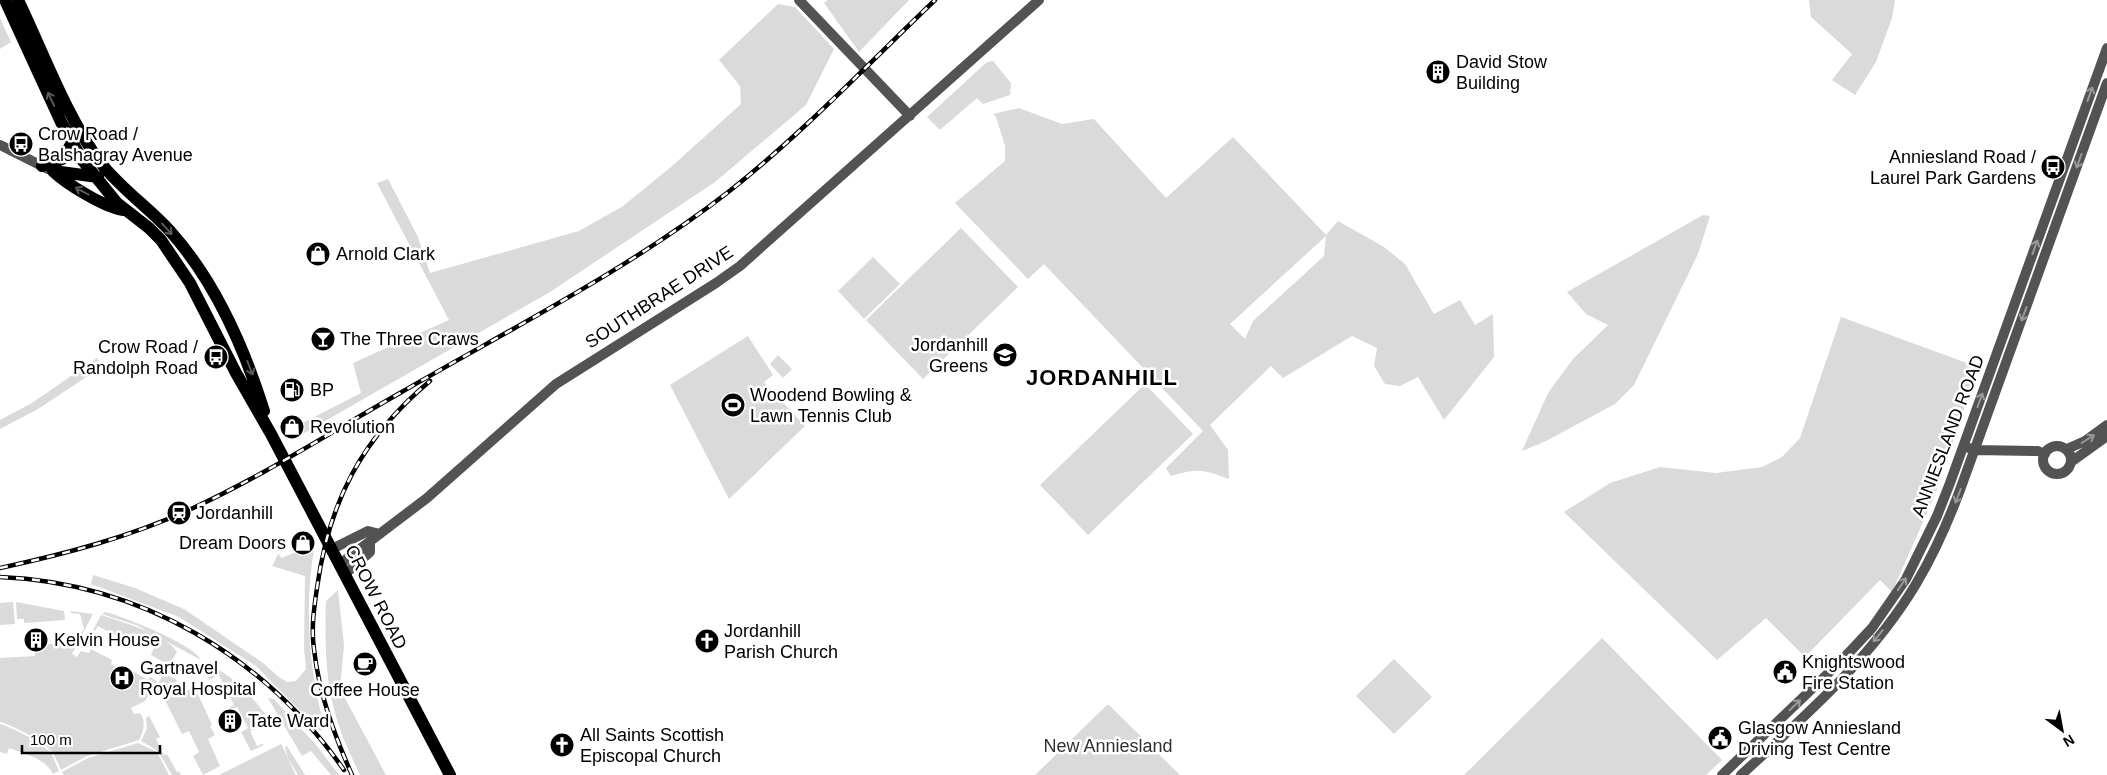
<svg xmlns="http://www.w3.org/2000/svg" width="2107" height="775" font-family="Arial,sans-serif">
<style>
.green{fill:#dadada;fill-rule:evenodd}
.lines{fill:none;stroke-linecap:round;stroke-linejoin:round}
.tertiary{stroke:#535353;stroke-width:10}
.primary{stroke:#000;stroke-width:12}
.rail-casing{stroke:#000;stroke-width:4.5}
.rail{stroke:#fff;stroke-width:2.5;stroke-dasharray:8;stroke-linecap:butt}
.oneway{stroke:#989898}
.oneway2{stroke:#595959}
.labels{text-anchor:middle;stroke-width:5;stroke-linejoin:round;paint-order:stroke}
.poi-label{font-size:18px;fill:#000;stroke:#fff;text-anchor:start}
.street-label{font-size:18px;fill:#000;stroke:#fff}
.park-label{font-size:18px;fill:#313131;stroke:#fff}
.district-label{font-size:22px;font-weight:bold;letter-spacing:1px;fill:#000;stroke:#fff}
</style>
<rect width="100%" height="100%" fill="#fff"/>
<path class="green" d="M827 0H909L859 52 824 3Z
M1809 0H1895L1892 18 1876 62 1855 95 1832 80 1852 54 1811 17Z
M778 4 795 7 834 49 806 105 715 182 550 292 292 440 289 430 361 393 353 363 449 320 377 183 388 179 418 237 430 273 579 231 623 206 671 167 741 104 740 86 719 60Z
M0 18 11 42 0 49Z
M993 61 1011 83 1010 95 983 104 977 98 940 130 927 117 987 62Z
M1019 108 1062 124 1094 119 1166 198 1233 137 1326 235 1338 221 1384 247 1405 264 1434 314 1460 300 1475 325 1493 314 1494 357 1444 420 1418 377 1400 386 1385 384 1374 366 1377 348 1352 336 1283 378 1271 366 1210 425 1228 450 1229 479C1203 469 1198 468 1171 476L1166 468 1203 431 1044 264 1028 279 955 203 1005 161V146L996 117 993 114ZM1326 236 1324 256 1253 321 1245 339 1230 324Z
M1703 215 1710 216 1698 254 1634 385 1615 404 1546 441 1522 451 1548 393 1573 359 1608 325 1586 314 1567 292Z
M961 228 1018 287 923 379 866 320Z
M873 257 900 284 864 319 838 291Z
M1841 317 1978 367 1935 495 1892 592 1880 580 1805 657 1766 618 1717 660 1564 512 1610 483 1660 467 1716 473 1762 467 1782 457 1800 438Z
M748 336 773 375 764 382 805 426 729 499 670 385Z
M778 355 792 369 783 378 770 364Z
M97 358 103 366 38 409 0 429V420L32 403Z
M1145 384 1193 434 1088 535 1040 485Z
M315 543C304 604 308 668 325 728L320 731 256 666 179 617 91 584 93 575 135 588 184 609 263 663 279 677 287 682 296 681 306 669 304 649 305 576 272 566 278 554 282 558Z
M338 590 344 645 340 689 386 775H360C348 750 336 724 331 696 325 664 325 632 326 601Z
M13 602 15 624 0 625V603Z
M16 602 64 611 65 620 24 623V619H17Z
M71 611 93 614 72 654 77 657 81 651 89 653 91 649 112 660 111 664 126 672 129 669 148 680 150 677 157 681 145 701 131 708 134 714 140 713C146 721 144 731 139 740L87 756 61 770C58 764 56 757 52 752 44 742 13 725 0 722V658L35 656V652H38L37 645 72 643V637H79L84 629 80 614 71 613Z
M105 612C123 616 195 645 201 660L136 625 102 614Z
M101 615C122 622 166 634 177 652L169 665 151 655 154 648 133 636 129 643 98 626 95 631 93 630Z
M1602 638 1722 760 1706 775H1464Z
M1394 659 1432 697 1394 734 1356 696Z
M208 665C226 669 262 704 269 722L250 731 257 746 262 744 264 745 251 751 241 732 248 728 237 707 230 710 229 708 234 705 219 675 209 680 205 671Z
M164 673 177 680 172 688 149 699Z
M185 689 189 690 192 695 197 692 212 725 210 726 215 735 208 739 220 766 203 775 193 756 199 752 189 731 182 734 165 700Z
M268 698 274 699 317 746 339 775H331L311 751 302 756Z
M1108 704 1180 775H1035Z
M149 716 160 737 156 739 164 755 167 754 177 772 179 771 181 775H172L158 751 141 741 147 728 146 718Z
M0 724C12 727 41 743 50 752 54 757 56 765 59 771L53 774C45 758 25 754 9 748L7 754 0 752Z
M138 743 157 752 169 775H64L62 772 88 758Z
M281 744C284 748 292 768 296 775H219Z
M287 746 305 775H298L288 758 285 747Z"/>
<g class="lines">
<path class="tertiary" d="M799 0 910 116
M0 145 48 169
M2043 460a14 14 0 1 1 28 0a14 14 0 1 1-28 0Z
M1969 448 1975 450 2038 451 2045 454
M2067 449 2085 441 2107 425
M2071 462 2107 436
M332 549 368 531 380 534
M340 564 427 498 556 384 716 283 740 266 1039 0
M345 574 370 552V541
M1722 775 1843 659 1872 628 1906 579 1937 516 1950 483 2107 48
M1741 775C1804 717 1872 658 1916 584 1934 554 1948 522 1960 490L2107 83"/>
<path class="primary" d="M5 0 61 122 83 161 117 203 149 228 161 240 190 283 236 373 271 434 450 775
M18 0C43 52 66 116 100 162 120 188 148 207 170 231 215 281 244 347 264 411
M42 166 62 159 72 143
M53 171C66 184 106 208 123 210
M53 171 98 177"/>
<defs>
<path id="rail" d="M0 568C65 554 130 537 191 509 263 476 331 432 400 393 510 329 626 271 727 193 801 135 867 65 935 0
M0 577C141 583 264 656 344 770
M352 775C334 734 319 694 314 649 311 629 314 608 317 588 329 501 362 438 430 381"/>
</defs>
<use href="#rail" class="rail-casing"/>
<use href="#rail" class="rail"/>
</g>
<defs><path id="oneway-shaft" d="M-6 0H5M1.5-3L5.5 0L1.5 3" fill="none" stroke-width="1.6" stroke-linecap="round" stroke-linejoin="round" transform="scale(1.25)"/></defs>
<g class="oneway">
<use href="#oneway-shaft" transform="translate(2090 94) rotate(-70)"/>
<use href="#oneway-shaft" transform="translate(2079 161) rotate(110)"/>
<use href="#oneway-shaft" transform="translate(2035 247) rotate(-70)"/>
<use href="#oneway-shaft" transform="translate(2024 314) rotate(110)"/>
<use href="#oneway-shaft" transform="translate(1980 400) rotate(-70)"/>
<use href="#oneway-shaft" transform="translate(2088 439) rotate(-32)"/>
<use href="#oneway-shaft" transform="translate(1958 496) rotate(111)"/>
<use href="#oneway-shaft" transform="translate(1902 584) rotate(-56)"/>
<use href="#oneway-shaft" transform="translate(1878 636) rotate(129)"/>
<use href="#oneway-shaft" transform="translate(1795 705) rotate(-44)"/>
</g>
<g class="oneway2">
<use href="#oneway-shaft" transform="translate(51 99) rotate(-115)"/>
<use href="#oneway-shaft" transform="translate(82 191) rotate(-152)"/>
<use href="#oneway-shaft" transform="translate(167 229) rotate(47)"/>
<use href="#oneway-shaft" transform="translate(250 368) rotate(69)"/>
</g>
<defs>
<symbol id="building-disc" viewBox="-11 -11 22 22"><circle r="9.5" fill="#000" stroke="#fff"/><path d="M-4-6H4V6H1V3H-1V6H-4ZM-2.5-4.3h1.7v1.8h-1.7ZM.8-4.3h1.7v1.8H.8ZM-2.5-1h1.7V.8h-1.7ZM.8-1h1.7V.8H.8Z" fill="#fff"/></symbol>
<symbol id="bus-disc" viewBox="-11 -11 22 22"><circle r="9.5" fill="#000" stroke="#fff"/><path d="M-5-6H5V4H4V6H2V4H-2V6H-4V4H-5ZM-3.5-4V0h7V-4ZM-3.5 1.2v1.5H-2V1.2ZM2 1.2v1.5H3.5V1.2Z" fill="#fff"/></symbol>
<symbol id="shop-disc" viewBox="-11 -11 22 22"><circle r="9.5" fill="#000" stroke="#fff"/><path d="M-5-2.5h2.3a2.7 3.5 0 0 1 5.4 0H5L5.5 6h-11ZM-1.5-2.5h3a1.5 2.3 0 0 0-3 0Z" fill="#fff"/></symbol>
<symbol id="bar-disc" viewBox="-11 -11 22 22"><circle r="9.5" fill="#000" stroke="#fff"/><path d="M-6-5H6L.8 .8V4.5H3.5V6h-7V4.5H-.8V.8Z" fill="#fff"/></symbol>
<symbol id="school-disc" viewBox="-11 -11 22 22"><circle r="9.5" fill="#000" stroke="#fff"/><path d="M0-5L7-2L0 1L-7-2ZM-4 1L0 2.5L4 1V4Q0 6-4 4Z" fill="#fff"/></symbol>
<symbol id="fuel-disc" viewBox="-11 -11 22 22"><circle r="9.5" fill="#000" stroke="#fff"/><path d="M-5.5-6h7V0h2V4h1.3V-2.5L3-4.5l.8-.8L6-3V5H2.5V1h-1V6h-7ZM-4.2-4.7v3.2H.2V-4.7Z" fill="#fff"/></symbol>
<symbol id="stadium-disc" viewBox="-11 -11 22 22"><circle r="9.5" fill="#000" stroke="#fff"/><path d="M0-5a6.5 5 0 1 0 0 10a6.5 5 0 1 0 0-10ZM-3.5-1.8h7v3.6h-7Z" fill="#fff"/></symbol>
<symbol id="station-disc" viewBox="-11 -11 22 22"><circle r="9.5" fill="#000" stroke="#fff"/><path d="M-3-6H3Q5-6 5-4V2Q5 4 3 4L4.5 6H3L1.5 4h-3L-3 6H-4.5L-3 4Q-5 4-5 2V-4Q-5-6-3-6ZM-3.5-4v3h7v-3ZM-3.5 1v1.5H-2V1ZM2 1v1.5H3.5V1Z" fill="#fff"/></symbol>
<symbol id="church-disc" viewBox="-11 -11 22 22"><circle r="9.5" fill="#000" stroke="#fff"/><path d="M-1.2-6h2.4v3.5h3.3v2.4h-3.3V6h-2.4V-.1h-3.3v-2.4h3.3Z" fill="#fff"/></symbol>
<symbol id="cafe-disc" viewBox="-11 -11 22 22"><circle r="9.5" fill="#000" stroke="#fff"/><path d="M-5.5-4.5H6V0H3Q3 3.5 0 3.5H-2.5Q-5.5 3.5-5.5 0ZM3-3.2v2h1.7v-2ZM-6 4.5H4V6H-6Z" fill="#fff"/></symbol>
<symbol id="civic-disc" viewBox="-11 -11 22 22"><circle r="9.5" fill="#000" stroke="#fff"/><path d="M-.6-6.5H3V-4.5H.6V-3L4-1V1h2V6H-6V1h2V-1L-.6-3ZM-1.2 2.5V6h2.4V2.5Z" fill="#fff"/></symbol>
<symbol id="hospital-disc" viewBox="-11 -11 22 22"><circle r="9.5" fill="#000" stroke="#fff"/><path d="M-5-5h3v3.5h4V-5h3V5h-3V1.5h-4V5h-3Z" fill="#fff"/></symbol>
</defs>
<g fill-rule="evenodd">
<use href="#building-disc" x="1424" y="58" width="28" height="28"/>
<use href="#bus-disc" x="7" y="130" width="28" height="28"/>
<use href="#bus-disc" x="2039" y="153" width="28" height="28"/>
<use href="#shop-disc" x="304" y="240" width="28" height="28"/>
<use href="#bar-disc" x="309" y="325" width="28" height="28"/>
<use href="#school-disc" x="991" y="341" width="28" height="28"/>
<use href="#bus-disc" x="202" y="343" width="28" height="28"/>
<use href="#fuel-disc" x="278" y="376" width="28" height="28"/>
<use href="#stadium-disc" x="719" y="391" width="28" height="28"/>
<use href="#shop-disc" x="278" y="413" width="28" height="28"/>
<use href="#station-disc" x="165" y="499" width="28" height="28"/>
<use href="#shop-disc" x="289" y="529" width="28" height="28"/>
<use href="#building-disc" x="22" y="626" width="28" height="28"/>
<use href="#church-disc" x="693" y="627" width="28" height="28"/>
<use href="#cafe-disc" x="351" y="650" width="28" height="28"/>
<use href="#civic-disc" x="1771" y="658" width="28" height="28"/>
<use href="#hospital-disc" x="108" y="664" width="28" height="28"/>
<use href="#building-disc" x="216" y="707" width="28" height="28"/>
<use href="#civic-disc" x="1706" y="724" width="28" height="28"/>
<use href="#church-disc" x="548" y="731" width="28" height="28"/>
</g>
<g class="labels">
<g class="poi-label">
<text x="1456" y="68">David Stow<tspan x="1456" dy="21">Building</tspan></text>
<text x="38" y="140">Crow Road /<tspan x="38" dy="21">Balshagray Avenue</tspan></text>
<text x="2036" y="163" text-anchor="end">Anniesland Road /<tspan x="2036" dy="21">Laurel Park Gardens</tspan></text>
<text x="336" y="260">Arnold Clark</text>
<text x="340" y="345">The Three Craws</text>
<text x="988" y="351" text-anchor="end">Jordanhill<tspan x="988" dy="21">Greens</tspan></text>
<text x="198" y="353" text-anchor="end">Crow Road /<tspan x="198" dy="21">Randolph Road</tspan></text>
<text x="310" y="396">BP</text>
<text x="750" y="401">Woodend Bowling &amp;<tspan x="750" dy="21">Lawn Tennis Club</tspan></text>
<text x="310" y="433">Revolution</text>
<text x="196" y="519">Jordanhill</text>
<text x="286" y="549" text-anchor="end">Dream Doors</text>
<text x="724" y="637">Jordanhill<tspan x="724" dy="21">Parish Church</tspan></text>
<text x="54" y="646">Kelvin House</text>
<text x="1802" y="668">Knightswood<tspan x="1802" dy="21">Fire Station</tspan></text>
<text x="140" y="674">Gartnavel<tspan x="140" dy="21">Royal Hospital</tspan></text>
<text x="365" y="696" text-anchor="middle">Coffee House</text>
<text x="248" y="727">Tate Ward</text>
<text x="1738" y="734">Glasgow Anniesland<tspan x="1738" dy="21">Driving Test Centre</tspan></text>
<text x="580" y="741">All Saints Scottish<tspan x="580" dy="21">Episcopal Church</tspan></text>
</g>
<g class="street-label">
<text transform="translate(659 297) rotate(-33)" y="6">SOUTHBRAE DRIVE</text>
<text transform="translate(1948 436) rotate(-69)" y="6">ANNIESLAND ROAD</text>
<text transform="translate(376 597) rotate(63)" y="6">CROW ROAD</text>
</g>
<g class="park-label">
<text x="1108" y="752">New Anniesland</text>
</g>
<g class="district-label">
<text x="1102" y="385">JORDANHILL</text>
</g>
</g>
<g transform="translate(2062 730) rotate(148)" stroke="#ffffff" stroke-width="4" paint-order="stroke">
<path d="M0-4L9 19L0 12L-9 19Z" fill="#000000"/>
<text y="-8" font-size="14" font-weight="bold" text-anchor="middle" fill="#000000">N</text>
</g>
<path d="M22 745v8h138v-8" fill="none" stroke="#000000" stroke-width="2.5"/>
<text x="30" y="745" font-size="15" fill="#000000" stroke="#ffffff" stroke-width="4" paint-order="stroke">100 m</text>
</svg>
